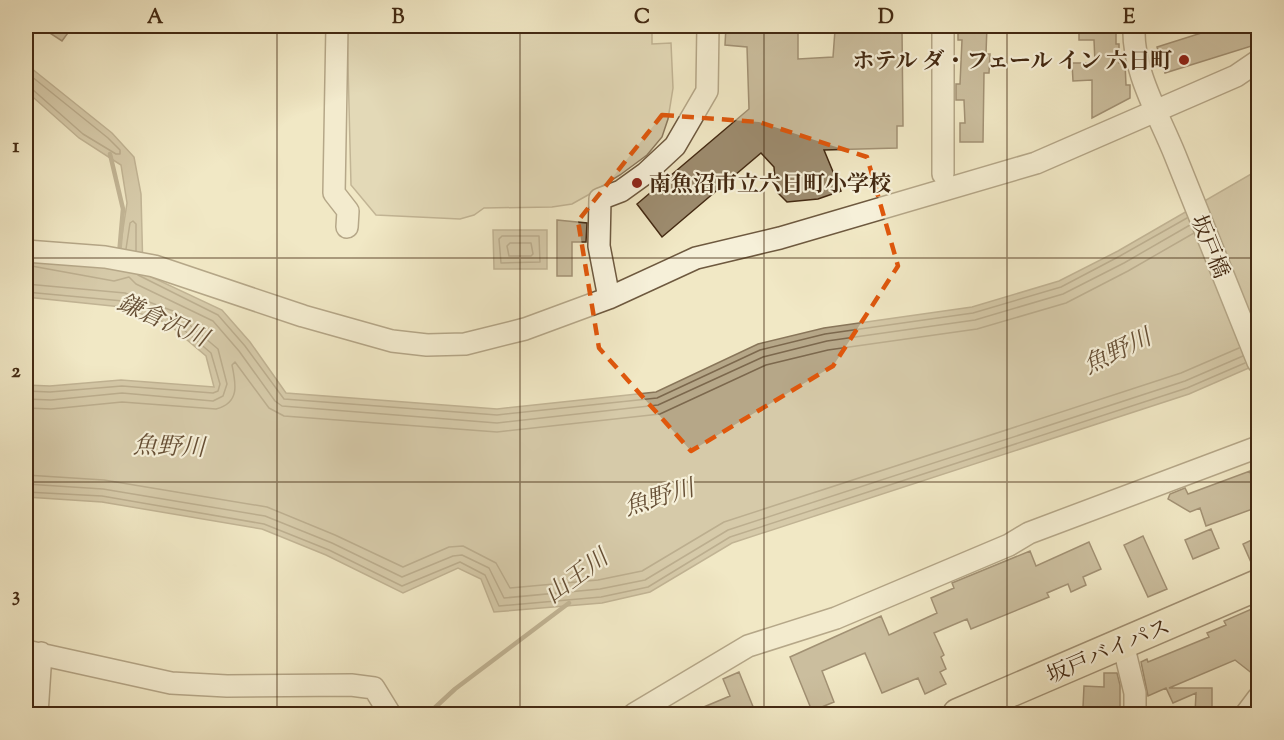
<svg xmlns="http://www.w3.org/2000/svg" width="1284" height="740" font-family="'Sorts Mill Goudy','Noto Serif JP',serif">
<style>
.green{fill:#d3c8a7;stroke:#8b785c;stroke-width:1.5}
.water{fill:#b6a788;stroke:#887559;stroke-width:1.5}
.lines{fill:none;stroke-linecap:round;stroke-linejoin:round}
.shore{stroke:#7c684d;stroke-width:1.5}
.stream{stroke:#887559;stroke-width:4.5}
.building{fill:#9d8c6f;stroke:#432912;stroke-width:1.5}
.minor-casing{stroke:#6e593f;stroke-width:24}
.highway-casing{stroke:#432912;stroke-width:33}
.minor{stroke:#f6f0d9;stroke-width:21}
.highway{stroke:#f1e8c5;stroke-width:30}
.marked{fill:none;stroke:#e0570c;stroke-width:4.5;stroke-dasharray:12 8;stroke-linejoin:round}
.grid{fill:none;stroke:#432912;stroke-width:1.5;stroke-opacity:0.55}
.poi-dot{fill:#8f2418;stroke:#f6f0d9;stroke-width:2}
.labels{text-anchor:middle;stroke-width:4.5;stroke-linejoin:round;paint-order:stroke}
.poi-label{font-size:22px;font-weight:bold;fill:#432912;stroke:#f6f0d9;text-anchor:end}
.street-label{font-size:22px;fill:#432912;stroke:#f6f0d9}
.water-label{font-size:24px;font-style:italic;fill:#664f35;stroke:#f6f0d9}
.neatline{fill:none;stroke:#432912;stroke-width:2}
.grid-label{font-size:20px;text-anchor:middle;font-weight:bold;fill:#432912}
</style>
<rect width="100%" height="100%" fill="#f1e8c5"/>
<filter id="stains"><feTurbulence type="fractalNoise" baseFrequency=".00333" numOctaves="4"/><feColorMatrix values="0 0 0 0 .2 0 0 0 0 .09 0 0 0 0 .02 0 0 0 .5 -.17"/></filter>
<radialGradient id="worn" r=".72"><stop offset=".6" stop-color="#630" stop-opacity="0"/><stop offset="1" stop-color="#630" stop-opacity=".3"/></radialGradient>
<path class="green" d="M347 26H652V44L671 43 673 88 668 119 662 137 647 155 620 175 588 195 572 204 552 207 484 208 474 215 460 219 376 215 351 185Z"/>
<path class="water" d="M26 64 112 133 134 157 141 194 143 273 222 310 250 342 286 393 497 409 656 392 758 344 824 328 972 307 1059 281 1118 251 1258 170V364L1189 394 732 543 650 592 602 603 494 612 481 579 458 568 403 593 326 555 262 529 102 502 26 497V385L50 386 121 380 214 387 206 356 167 323 122 307 26 297V252L117 268 127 203 121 165 79 138 26 91Z
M493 230H547V269H494Z"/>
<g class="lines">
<path class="shore" d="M26 72 108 138 120 150V154H116L83 134 32 89 26 87
M502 236H539L540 262 501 263 499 239Z
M510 243H531L533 254 531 256H509L507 246Z
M126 249 130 223 133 221 136 224V251
M26 265 114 281 129 277 136 284 213 321 239 351 275 401 282 406 497 423 658 405 763 357 827 341 975 320 1063 294 1124 263 1190 225
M138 275 218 315 245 346 284 399 497 415 657 398 760 350 825 334 973 313 1061 287 1120 256 1187 218
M26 284 125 293 173 311 218 349 227 384 223 396 213 401 122 393 51 400 26 399
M26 292 123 301 170 318 211 353 220 384 218 391 213 393 122 386 50 392 26 391
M26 408 51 409 122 402 216 409C240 403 236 384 232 365L235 362 269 408 284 416 497 432 660 414 766 365 828 350 977 329 1066 303 1128 271 1194 233
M26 475 104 480 267 507 335 535 403 567 449 547 463 546 496 563 510 588 598 580 642 571 724 522 1181 373 1239 348
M26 484 103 489 265 516 332 543 402 577 453 556 462 555 489 568 504 598 600 589 645 580 728 530 1185 381 1243 356
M26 492 102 496 264 524 329 550 402 586 460 562 485 575 499 606 601 597 648 587 730 537 1187 388 1245 363"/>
<path class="stream" d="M110 154 123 209 119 255
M428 714 455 689 569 603"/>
</g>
<path class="building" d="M39 26H73L62 41Z
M726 26H798V59L833 57 835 30H902L903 126H897V148L824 150 841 191 818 199 787 202 776 191 774 167 761 153 662 237 637 204 749 109 747 47 725 45Z
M958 26H987L986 54H990L989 73H984L983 142H960V123H965L964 100H956V84H960L962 40H958Z
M1079 26H1116V44H1119V63H1125L1126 85H1130V98L1092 118V80L1073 81 1072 63H1095L1094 40H1079Z
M1213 26H1258V44L1165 73 1157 47 1214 29Z
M557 220 587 223 586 242H572V276H557Z
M1250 471 1251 476 1258 473V507L1206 526 1200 508 1190 512 1168 499 1170 494 1185 488 1188 494Z
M1211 529 1219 548 1193 559 1185 540Z
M1143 536 1167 589 1148 597 1124 545Z
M1258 537V568L1254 569 1243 544Z
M1089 542 1101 569 1083 577 1086 585 1071 592 1068 584 1047 593 1049 597 971 629 967 619 934 633 944 655 941 657 946 669 940 672 946 684 925 694 918 678 882 693 865 653 822 671 834 702 812 711 790 657 881 616 889 635 937 613 931 598 954 588 952 583 1030 551 1036 566Z
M1254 608 1258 618V678L1235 660 1169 688H1212V714H1195L1196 693 1173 703 1166 688 1148 696 1141 662 1147 659 1148 662 1209 637 1207 633 1226 625 1224 621Z
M739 672 756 714H687L730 696 723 679Z
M1104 673H1117L1120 685V714H1103V707H1083L1084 686 1104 687Z"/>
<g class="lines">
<defs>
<path id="minor" d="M337 26 334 193 348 211 347 227
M1134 26C1132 71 1158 113 1175 155 1203 224 1231 293 1258 362
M943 174V26
M26 251 105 257 154 266 303 316 392 341 427 345 465 344 525 329 609 298 696 258 780 238 1036 163 1236 76 1258 61
M609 298 599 246 600 199 621 191 646 173 675 146 707 91 708 26
M1123 644 1135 693V714
M26 651 171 683 227 686 351 685 374 688 390 714
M37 714 41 653
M634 714 748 646 836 618 1009 545 1029 533 1258 447
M1246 714 1258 698"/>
<path id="highway" d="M958 714 1258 585"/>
</defs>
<use href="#minor" class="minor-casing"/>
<use href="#highway" class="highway-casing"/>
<use href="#minor" class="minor"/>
<use href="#highway" class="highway"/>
</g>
<path d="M0 0H1284V740H0ZM662 115 759 122 867 157 898 266 833 366 691 451 599 348 578 221Z" fill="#f1e8c5" fill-opacity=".55" fill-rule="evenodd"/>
<path class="marked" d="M662 115 759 122 867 157 898 266 833 366 691 451 599 348 578 221Z"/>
<path class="grid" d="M277 26V714M520 26V714M764 26V714M1007 26V714M26 258H1258M26 482H1258"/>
<g class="poi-dot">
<circle cx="1184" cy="60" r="6"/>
<circle cx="637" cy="183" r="6"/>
</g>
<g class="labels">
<g class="poi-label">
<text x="1172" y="68">ホテル ダ・フェール イン 六日町</text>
<text x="649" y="191" text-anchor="start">南魚沼市立六日町小学校</text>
</g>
<g class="street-label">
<text transform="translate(1211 246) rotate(68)" y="8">坂戸橋</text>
<text transform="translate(1108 650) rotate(-23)" y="8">坂戸バイパス</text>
</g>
<g class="water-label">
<text transform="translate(163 320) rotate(24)" y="8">鎌倉沢川</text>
<text transform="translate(1117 351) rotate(-26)" y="8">魚野川</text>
<text transform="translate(169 446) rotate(2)" y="8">魚野川</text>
<text transform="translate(659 497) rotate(-17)" y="8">魚野川</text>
<text transform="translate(576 576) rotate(-37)" y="8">山王川</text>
</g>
</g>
<rect width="1284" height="740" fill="none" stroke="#f1e8c5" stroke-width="66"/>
<rect x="33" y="33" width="1218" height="674" class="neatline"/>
<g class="grid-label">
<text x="155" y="23">A</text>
<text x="398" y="23">B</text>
<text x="642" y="23">C</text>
<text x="886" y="23">D</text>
<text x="1129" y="23">E</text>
<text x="16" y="152">1</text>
<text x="16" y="377">2</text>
<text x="16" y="601">3</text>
</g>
<rect width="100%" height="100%" filter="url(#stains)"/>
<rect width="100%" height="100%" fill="url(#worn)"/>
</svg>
